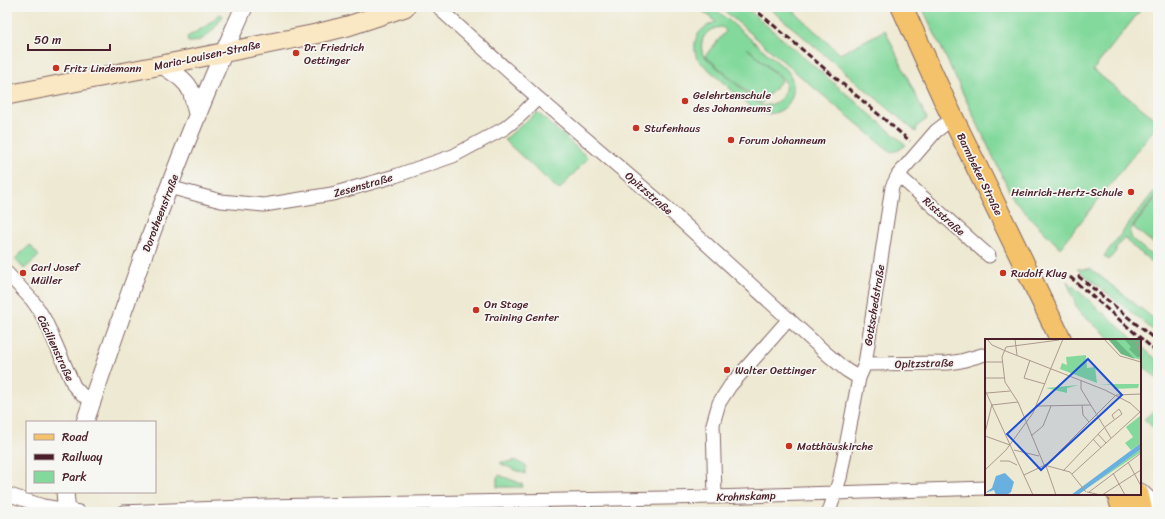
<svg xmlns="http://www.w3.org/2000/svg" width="1165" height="519" font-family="Sriracha,sans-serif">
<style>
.green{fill:#83d99c;stroke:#667c64;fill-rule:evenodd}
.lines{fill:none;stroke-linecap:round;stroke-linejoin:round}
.minor-casing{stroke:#836665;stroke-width:15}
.tertiary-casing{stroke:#836665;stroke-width:19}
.secondary-casing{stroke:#836665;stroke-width:21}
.primary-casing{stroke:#836665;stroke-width:23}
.minor{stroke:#fff;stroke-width:13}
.tertiary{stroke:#fff;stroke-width:17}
.secondary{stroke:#fae7c3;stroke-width:19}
.primary{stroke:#f3c26a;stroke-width:21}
.rail{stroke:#4a1f2b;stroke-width:3;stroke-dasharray:6 3;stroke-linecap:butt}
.poi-dot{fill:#c8321e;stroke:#f6f6f2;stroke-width:1.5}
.labels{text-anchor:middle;stroke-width:3.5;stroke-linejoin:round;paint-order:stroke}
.poi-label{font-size:11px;fill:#4a1f2b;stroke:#f6f6f2;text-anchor:start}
.street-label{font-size:11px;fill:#4a1f2b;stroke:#f6f6f2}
.inset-road{fill:none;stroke:#ac988f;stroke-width:1}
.view{fill:#1d4ed8;fill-opacity:0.15;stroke:#1d4ed8;stroke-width:2}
.inset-edge{fill:none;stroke:#4a1f2b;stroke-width:2}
</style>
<rect width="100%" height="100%" fill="#f6f6f2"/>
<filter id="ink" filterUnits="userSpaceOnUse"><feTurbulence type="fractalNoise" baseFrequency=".025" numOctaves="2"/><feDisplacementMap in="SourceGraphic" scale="8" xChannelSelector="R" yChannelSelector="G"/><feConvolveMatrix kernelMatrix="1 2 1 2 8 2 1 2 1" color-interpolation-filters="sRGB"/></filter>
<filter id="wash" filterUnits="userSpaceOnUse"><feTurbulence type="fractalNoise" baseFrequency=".012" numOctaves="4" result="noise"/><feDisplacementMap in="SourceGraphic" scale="16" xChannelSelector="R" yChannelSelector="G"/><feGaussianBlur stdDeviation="0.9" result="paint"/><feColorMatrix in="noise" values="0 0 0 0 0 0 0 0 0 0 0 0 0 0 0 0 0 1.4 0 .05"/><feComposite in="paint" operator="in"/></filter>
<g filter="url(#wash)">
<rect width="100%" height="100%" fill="#eee9d2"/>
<path class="green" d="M698 7H713L788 71C803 95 784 121 756 112L697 59C691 40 697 29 716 22ZM722 27 726 31 705 56 761 104 782 80 747 48 785 81C788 96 775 108 760 105L703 55C698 40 706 28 722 27Z
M720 7H745L906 145 899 150 891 152 813 87Z
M768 7H789L840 54 885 30 927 119 917 126 916 132Z
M922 7H1143L1093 70 1158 121V124L1060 248 1014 201Z
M220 14 223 16C214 29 205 43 188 42L187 37 206 26Z
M537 112 588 158 559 190 504 140Z
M1158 186V193L1132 227 1130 233 1132 239 1158 261V267L1130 244 1125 236 1116 248V251L1109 260 1104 256Z
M1158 195V247L1133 227Z
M30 245 39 256 24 269 15 259Z
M1077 269H1091L1158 322V334Z
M1067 281 1134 340H1112L1078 311Z
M1140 345 1158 361V379L1140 364Z
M1158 408V432L1144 419Z
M514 460 526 466 525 474 501 464V462H512Z
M499 475 522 484 523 487H497V477Z"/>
</g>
<g filter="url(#ink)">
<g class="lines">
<defs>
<path id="minor" d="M439 7 444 13 538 98 667 208 827 354 846 370 859 378
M898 175 989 256
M169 187 221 201 264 205 332 194 395 176 453 156 505 128 522 114 538 98
M7 273 32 300 39 310 46 322 74 386 82 395 93 400
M865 364 948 363 961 361 982 355
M7 494 43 506 79 512
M715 497 713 424 719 403 730 386 789 319
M123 512 265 506 715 497 986 488
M829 512 840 478 859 378 865 364 892 187 898 175 936 131 953 118"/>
<path id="tertiary" d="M162 65C172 72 186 79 191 91 194 99 195 108 198 116
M85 422C123 309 163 197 209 87 220 60 232 34 244 7
M65 492 67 512
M1140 492 1158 509"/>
<path id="secondary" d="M7 95 162 65 316 34 348 26 405 7"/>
<path id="primary" d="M902 7 947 106 1061 340
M1118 494 1123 512
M1138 494 1142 512"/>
</defs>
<use href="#minor" class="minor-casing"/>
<use href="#tertiary" class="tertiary-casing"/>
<use href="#secondary" class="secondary-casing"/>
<use href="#primary" class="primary-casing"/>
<use href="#minor" class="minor"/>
<use href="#tertiary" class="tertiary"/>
<use href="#secondary" class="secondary"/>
<use href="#primary" class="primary"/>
<path class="rail" d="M752 7 910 141
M1078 276 1158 342
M1070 277 1158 353"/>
</g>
</g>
<g class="poi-dot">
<circle cx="296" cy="53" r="4"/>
<circle cx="56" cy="68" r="4"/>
<circle cx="685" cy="101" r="4"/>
<circle cx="636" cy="128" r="4"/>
<circle cx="731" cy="140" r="4"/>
<circle cx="1131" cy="192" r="4"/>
<circle cx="23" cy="273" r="4"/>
<circle cx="1003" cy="273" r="4"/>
<circle cx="476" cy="310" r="4"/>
<circle cx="727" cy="370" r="4"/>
<circle cx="789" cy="446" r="4"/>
</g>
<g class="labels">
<g class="poi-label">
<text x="304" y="51">Dr. Friedrich<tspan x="304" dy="13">Oettinger</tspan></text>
<text x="64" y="72">Fritz Lindemann</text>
<text x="693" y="99">Gelehrtenschule<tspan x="693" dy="13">des Johanneums</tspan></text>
<text x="644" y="132">Stufenhaus</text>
<text x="739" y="144">Forum Johanneum</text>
<text x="1123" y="196" text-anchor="end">Heinrich-Hertz-Schule</text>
<text x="31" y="271">Carl Josef<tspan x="31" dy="13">Müller</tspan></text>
<text x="1011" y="277">Rudolf Klug</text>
<text x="484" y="308">On Stage<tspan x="484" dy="13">Training Center</tspan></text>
<text x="735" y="374">Walter Oettinger</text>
<text x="797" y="450">Matthäuskirche</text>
</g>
<g class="street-label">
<text transform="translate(207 55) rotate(-12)" y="4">Maria-Louisen-Straße</text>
<text transform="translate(980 174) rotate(64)" y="4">Barmbeker Straße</text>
<text transform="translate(363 185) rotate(-16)" y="4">Zesenstraße</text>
<text transform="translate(649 193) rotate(41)" y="4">Opitzstraße</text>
<text transform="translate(160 213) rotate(-69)" y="4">Dorotheenstraße</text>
<text transform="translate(944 216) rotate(42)" y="4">Riststraße</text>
<text transform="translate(874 305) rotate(-81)" y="4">Gottschedstraße</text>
<text transform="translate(56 348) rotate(65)" y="4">Cäcilienstraße</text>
<text transform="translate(924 363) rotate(-2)" y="4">Opitzstraße</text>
<text transform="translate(746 496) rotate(-2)" y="4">Krohnskamp</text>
</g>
</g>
<g transform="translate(985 339)">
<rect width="156" height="156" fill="#eee9d2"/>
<path d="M123 0H156V21L139 16ZM101 16 102 29 110 28 112 44 75 30 77 24 82 26 81 18ZM114 45H154L153 49 129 50V46ZM94 46 82 49V54L61 49ZM155 77 156 104 146 111 140 104 148 98 141 88ZM156 110V113L101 150Z" fill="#83d99c"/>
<path d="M123 0H130L150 20 136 15ZM139 0H155L156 18H152L144 10 146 8Z" fill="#6ab984"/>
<path d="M156 104V110L93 156H86ZM20 134 29 143 26 153 22 156H11L9 151 0 154 7 149 11 137Z" fill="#68b0e0"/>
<path class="inset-road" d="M2 0 7 6 23 13 120 51 145 64M30 0 32 16M119 0 135 17 156 23M150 0 156 15V30M45 21 39 39 60 45M0 23H17M66 29 78 0M0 39H19M96 41V50L126 99M0 51 48 156M2 54 25 52M144 63 156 74M7 66 33 63M97 66 98 76 104 83M52 67 106 66M0 94 7 65M113 95 121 104M0 97 25 106M46 97 58 87 66 67M108 100 116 109M29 111 54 117M15 122H24L32 126M143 123 156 147M59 126 33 63 20 43 17 18 21 8 74 1M59 126 85 133 101 153M61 127 71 156M0 131 21 111 48 74 66 29M78 132 120 88 137 75 134 70 127 76 129 80M128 134 140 156M87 135 155 73M39 136 62 125 131 56 156 55M102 153 116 156M104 153 156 114M117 156 156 131"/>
<path class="view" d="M103 20 137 56 56 131 22 95Z"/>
<rect width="156" height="156" class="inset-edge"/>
</g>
<rect width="1165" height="519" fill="none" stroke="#f6f6f2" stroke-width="24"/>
<rect x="26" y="421" width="130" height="72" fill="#f6f6f2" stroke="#b1a0a2"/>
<rect x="34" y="434" width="20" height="6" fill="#f3c26a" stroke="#b1a0a2"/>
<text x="62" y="441" font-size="12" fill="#4a1f2b">Road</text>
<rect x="34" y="454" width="20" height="6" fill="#4a1f2b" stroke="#b1a0a2"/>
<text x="62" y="461" font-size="12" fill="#4a1f2b">Railway</text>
<rect x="34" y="471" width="20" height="12" fill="#83d99c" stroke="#b1a0a2"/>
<text x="62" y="481" font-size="12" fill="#4a1f2b">Park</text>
<path d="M28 44v6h82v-6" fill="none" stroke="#4a1f2b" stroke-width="2"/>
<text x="34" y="44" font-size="12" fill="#4a1f2b" stroke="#f6f6f2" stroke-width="3" paint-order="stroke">50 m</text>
</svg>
